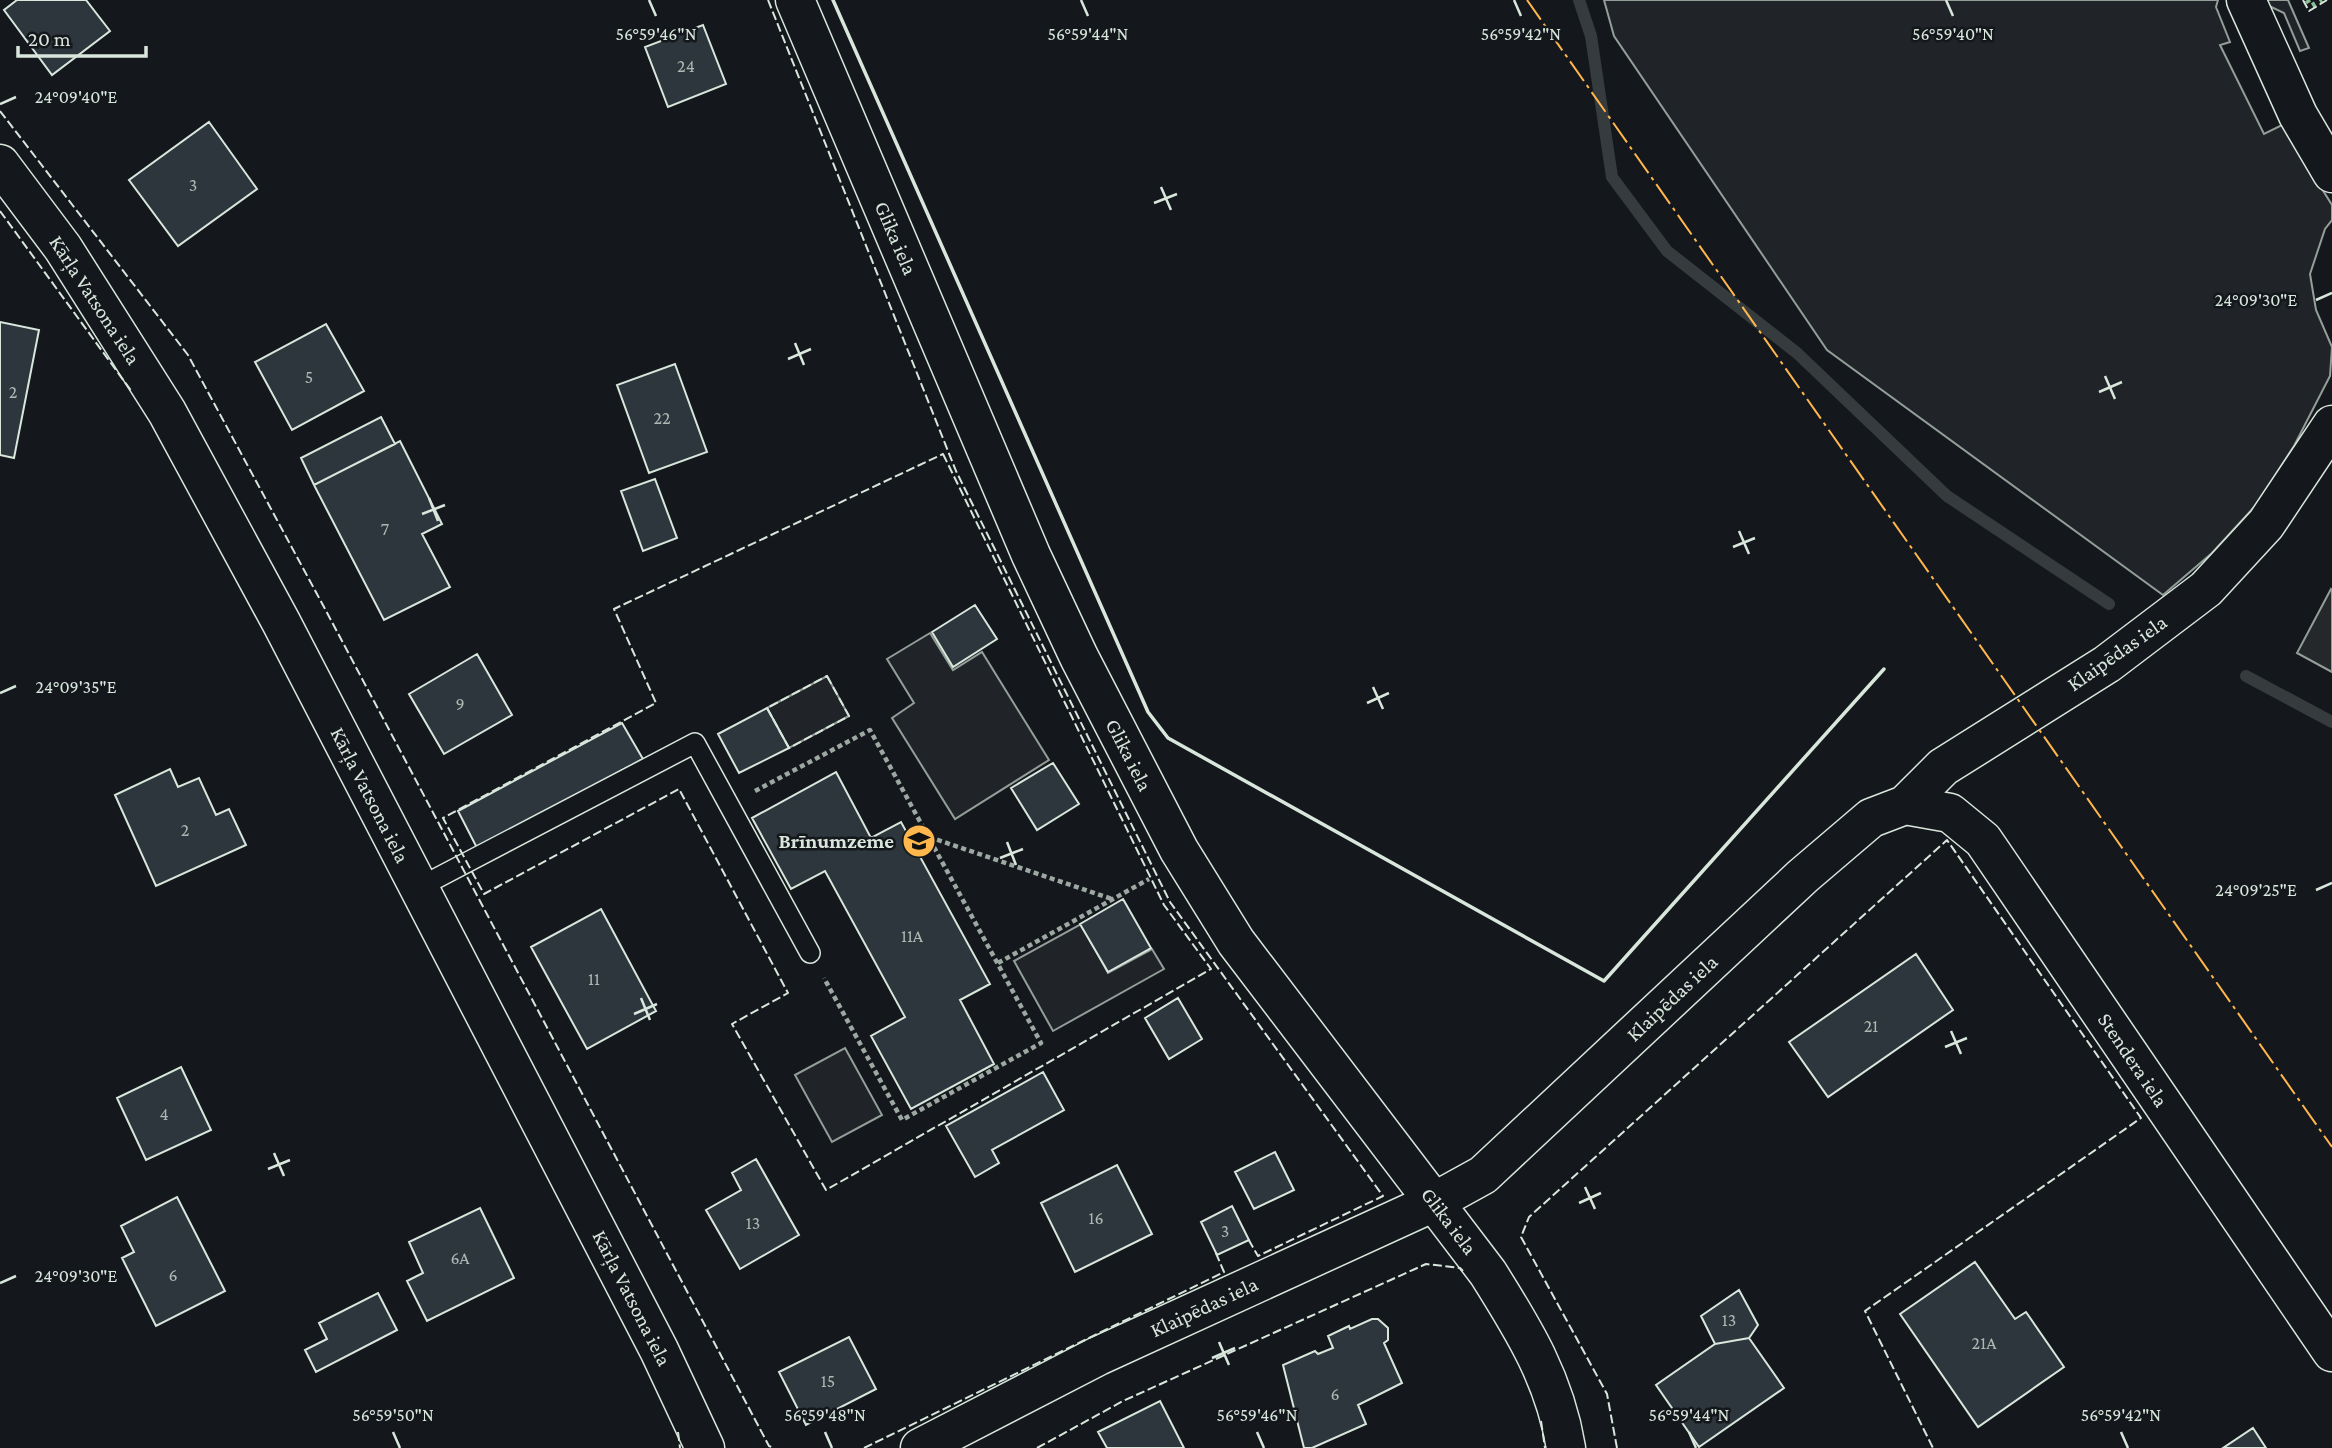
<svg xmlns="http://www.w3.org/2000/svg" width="2332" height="1448" font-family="'Crimson Pro',serif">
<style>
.green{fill:#202428;stroke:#939e99;stroke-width:2}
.parking{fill:#24282b;stroke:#939e99;stroke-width:2}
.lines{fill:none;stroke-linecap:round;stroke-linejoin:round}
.stream{stroke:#363b3e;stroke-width:12}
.building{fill:#2c363c;stroke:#d8e6dc;stroke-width:2}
.lane-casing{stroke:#d8e6dc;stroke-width:22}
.street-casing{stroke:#d8e6dc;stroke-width:41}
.path{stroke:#9da8a2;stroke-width:4.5;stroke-dasharray:5 3.5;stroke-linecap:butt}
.lane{stroke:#14181c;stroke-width:19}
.street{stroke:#14181c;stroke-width:38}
.hedge{stroke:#8ac095;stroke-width:5;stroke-dasharray:3.5 5;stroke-linecap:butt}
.fence{stroke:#d8e6dc;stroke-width:2;stroke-dasharray:9 3.5;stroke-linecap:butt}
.wall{stroke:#d8e6dc;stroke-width:3.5}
.power{stroke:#ffb74d;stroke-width:2;stroke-dasharray:24 5 3.5 5;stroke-linecap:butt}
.ticks{fill:none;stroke:#d8e6dc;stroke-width:2.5}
.labels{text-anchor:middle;stroke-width:5;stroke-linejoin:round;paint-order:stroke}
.number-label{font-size:18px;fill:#adbab4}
.street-label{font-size:21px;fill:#d8e6dc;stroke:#14181c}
.poi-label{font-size:21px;font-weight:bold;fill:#d8e6dc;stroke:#14181c;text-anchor:end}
.ticks-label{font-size:18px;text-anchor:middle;fill:#d8e6dc;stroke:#14181c;stroke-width:5;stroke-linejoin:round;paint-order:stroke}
</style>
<rect width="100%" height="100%" fill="#14181c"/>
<path class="green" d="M1604 0H2218L2216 7 2230 42 2220 45 2264 134 2282 125 2332 205V220L2325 229 2310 274 2316 310 2332 347 2330 376 2294 446 2256 505 2212 553 2163 595 1827 350 1614 36Z
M2264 0H2288L2309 48 2300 51 2284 13 2267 5Z
M930 633 953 670 982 652 1049 760 955 819 892 718 914 703 887 659Z
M827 676 849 716 789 748 767 708Z
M1081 924 1108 973 1152 949 1164 969 1053 1031 1014 961Z
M845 1048 882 1115 832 1142 795 1075Z"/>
<path class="parking" d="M2331 589 2332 590V672L2297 653Z"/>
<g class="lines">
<path class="stream" d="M1579 0 1591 36 1612 177 1667 251 1797 353 1947 496 2109 604
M2246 676 2332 722"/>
</g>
<path class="building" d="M17 0H86L110 31 52 75 4 10Z
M703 25 726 84 668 107 645 47Z
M209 122 257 189 178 246 129 180Z
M0 322 39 330 14 458 0 455Z
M326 324 364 391 292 430 255 362Z
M675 364 707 452 649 473 617 385Z
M381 417 395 444 314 485 301 458Z
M400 441 442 524 422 534 450 587 384 620 314 485Z
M655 479 677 538 643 551 621 491Z
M975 605 997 639 953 667 932 632Z
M477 654 512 715 444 754 409 694Z
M767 708 789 748 739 773 718 734Z
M622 723 643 759 477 848 458 811Z
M1053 763 1079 804 1037 830 1011 788Z
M170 769 178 787 199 778 216 815 229 809 246 845 156 886 115 795Z
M836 772 871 838 901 822 990 984 960 1000 994 1064 911 1109 871 1036 905 1017 825 871 791 889 752 818Z
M1123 899 1151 948 1108 972 1080 924Z
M601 909 656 1011 587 1049 531 947Z
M1916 954 1953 1010 1828 1097 1789 1042Z
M1178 998 1202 1039 1169 1059 1145 1018Z
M181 1067 211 1130 146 1160 117 1098Z
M1043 1072 1064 1110 992 1150 999 1163 975 1177 946 1126Z
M1275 1152 1294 1190 1254 1209 1235 1172Z
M756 1159 799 1235 740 1269 706 1210 741 1190 732 1173Z
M1117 1165 1152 1234 1075 1272 1041 1203Z
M177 1197 225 1291 156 1326 122 1258 134 1252 121 1226Z
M1232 1206 1249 1240 1217 1255 1201 1222Z
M480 1208 514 1278 427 1321 407 1281 423 1273 409 1242Z
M1975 1262 2015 1319 2026 1312 2064 1367 1978 1427 1900 1314Z
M1739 1290 1758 1325 1749 1338 1715 1344 1701 1316Z
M378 1293 397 1330 316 1372 305 1350 327 1339 319 1323Z
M1372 1319H1378L1388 1328V1340L1384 1343 1402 1383 1358 1405 1366 1424 1312 1448H1304L1283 1365 1315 1351 1318 1354 1333 1348 1328 1336 1349 1326 1350 1329Z
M849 1337 876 1389 806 1425 779 1372Z
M1749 1338 1784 1388 1699 1447 1656 1385 1715 1344Z
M1160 1401 1184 1448H1107L1098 1432Z
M2253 1428 2266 1448H2223Z"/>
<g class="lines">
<defs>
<path id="lane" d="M418 888 695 743 810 953"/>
<path id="street" d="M795 0 1031 555 1079 657 1179 850 1236 942 1488 1273C1524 1330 1555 1380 1566 1448
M2246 0 2298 115 2332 173
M0 164 63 248 167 412 281 622 659 1350 705 1448
M1905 805 1950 813 1983 840 2332 1352
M920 1448 1098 1356 1434 1202 1483 1175 1803 876 1871 818 1905 805 1943 767 2107 664 2206 589 2266 524 2332 425"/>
</defs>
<use href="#lane" class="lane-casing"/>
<use href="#street" class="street-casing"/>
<path class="path" d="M755 791 870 730 1041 1043 902 1120 824 978
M929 837 1112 899
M998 963 1149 879"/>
<use href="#lane" class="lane"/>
<use href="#street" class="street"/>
<path class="hedge" d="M2307 0 2311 6 2322 0"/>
<path class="fence" d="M768 0 956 471 1170 902 1383 1196 1258 1256 1247 1237
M2303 0 2309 11 2327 0
M0 111 188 355 324 607 769 1446 774 1448
M0 211 132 392
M943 454 1164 905 1211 969 826 1190 732 1024 788 993 679 789 484 894 443 818 656 703 614 609Z
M827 676 849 716 789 748 767 708Z
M1541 1421 1545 1448
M678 1432 680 1448
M864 1448 1224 1272 1215 1251
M1037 1448 1123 1401 1426 1264 1460 1268 1463 1271
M1617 1448 1607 1394 1521 1237 1529 1217 1947 840 2141 1118 1865 1311 1933 1448"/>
<path class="wall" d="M833 0 1148 712 1168 738 1604 981 1884 669"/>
<path class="power" d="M1527 0 2332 1147"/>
</g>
<path class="ticks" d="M649 0 656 16M1081 0 1088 16M1514 0 1521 16M1946 0 1953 16M0 104 16 97M1161 187 1171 210M1154 203 1177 194M2316 300 2332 293M795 343 804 365M788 359 811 349M2105 376 2115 399M2099 392 2122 382M429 498 438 521M422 514 445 505M1739 531 1749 554M1733 547 1755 538M1373 687 1383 709M0 693 16 686M1367 703 1389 693M1007 842 1016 865M1000 858 1023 849M2316 890 2332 883M641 998 650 1020M634 1014 657 1004M1951 1031 1961 1054M1945 1047 1967 1038M274 1153 284 1176M268 1169 290 1160M1585 1187 1595 1209M1579 1203 1601 1193M0 1283 16 1276M1219 1342 1229 1365M1212 1358 1235 1348M393 1432 400 1448M825 1432 832 1448M1257 1432 1264 1448M1689 1432 1696 1448M2121 1432 2128 1448"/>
<defs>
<symbol id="school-disc" viewBox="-11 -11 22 22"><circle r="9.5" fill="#ffb74d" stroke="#14181c"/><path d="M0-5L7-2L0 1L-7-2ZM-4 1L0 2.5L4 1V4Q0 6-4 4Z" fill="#111"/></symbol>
</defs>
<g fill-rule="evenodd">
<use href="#school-disc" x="900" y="822" width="38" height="38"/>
</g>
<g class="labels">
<g class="number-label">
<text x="686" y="72">24</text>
<text x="193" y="191">3</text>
<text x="309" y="383">5</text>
<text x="13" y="398">2</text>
<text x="662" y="424">22</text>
<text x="385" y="535">7</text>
<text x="460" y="710">9</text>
<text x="185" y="836">2</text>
<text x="912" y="942">11A</text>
<text x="594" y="985">11</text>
<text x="1871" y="1032">21</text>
<text x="164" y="1120">4</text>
<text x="1096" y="1224">16</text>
<text x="753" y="1229">13</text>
<text x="1225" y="1237">3</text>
<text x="460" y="1264">6A</text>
<text x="173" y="1281">6</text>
<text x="1729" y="1326">13</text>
<text x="1984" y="1349">21A</text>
<text x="828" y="1387">15</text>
<text x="1335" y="1400">6</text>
</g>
<g class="street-label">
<text transform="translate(896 238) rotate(67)" y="7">Glika iela</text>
<text transform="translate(95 300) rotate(57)" y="7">Kārļa Vatsona iela</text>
<text transform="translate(2117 653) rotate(-35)" y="7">Klaipēdas iela</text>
<text transform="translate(1129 755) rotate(63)" y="7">Glika iela</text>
<text transform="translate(370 795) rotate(63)" y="7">Kārļa Vatsona iela</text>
<text transform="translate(1672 998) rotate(-43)" y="7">Klaipēdas iela</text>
<text transform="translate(2133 1060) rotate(56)" y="7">Stendera iela</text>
<text transform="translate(1449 1221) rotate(53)" y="7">Glika iela</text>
<text transform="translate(632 1298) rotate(63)" y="7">Kārļa Vatsona iela</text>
<text transform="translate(1204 1307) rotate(-25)" y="7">Klaipēdas iela</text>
</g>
<g class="poi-label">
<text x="894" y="848">Brīnumzeme</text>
</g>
</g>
<g class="ticks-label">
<text x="656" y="40">56°59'46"N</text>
<text x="1088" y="40">56°59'44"N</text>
<text x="1521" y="40">56°59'42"N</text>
<text x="1953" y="40">56°59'40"N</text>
<text x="76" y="103">24°09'40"E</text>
<text x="2256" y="306">24°09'30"E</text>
<text x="76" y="693">24°09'35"E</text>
<text x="2256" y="896">24°09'25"E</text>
<text x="76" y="1282">24°09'30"E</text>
<text x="393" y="1421">56°59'50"N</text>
<text x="825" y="1421">56°59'48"N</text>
<text x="1257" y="1421">56°59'46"N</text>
<text x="1689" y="1421">56°59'44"N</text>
<text x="2121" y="1421">56°59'42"N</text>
</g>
<path d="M18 46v10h128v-10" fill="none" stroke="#d8e6dc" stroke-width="3.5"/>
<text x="28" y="46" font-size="21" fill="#d8e6dc" stroke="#14181c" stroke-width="5" paint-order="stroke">20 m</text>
</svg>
